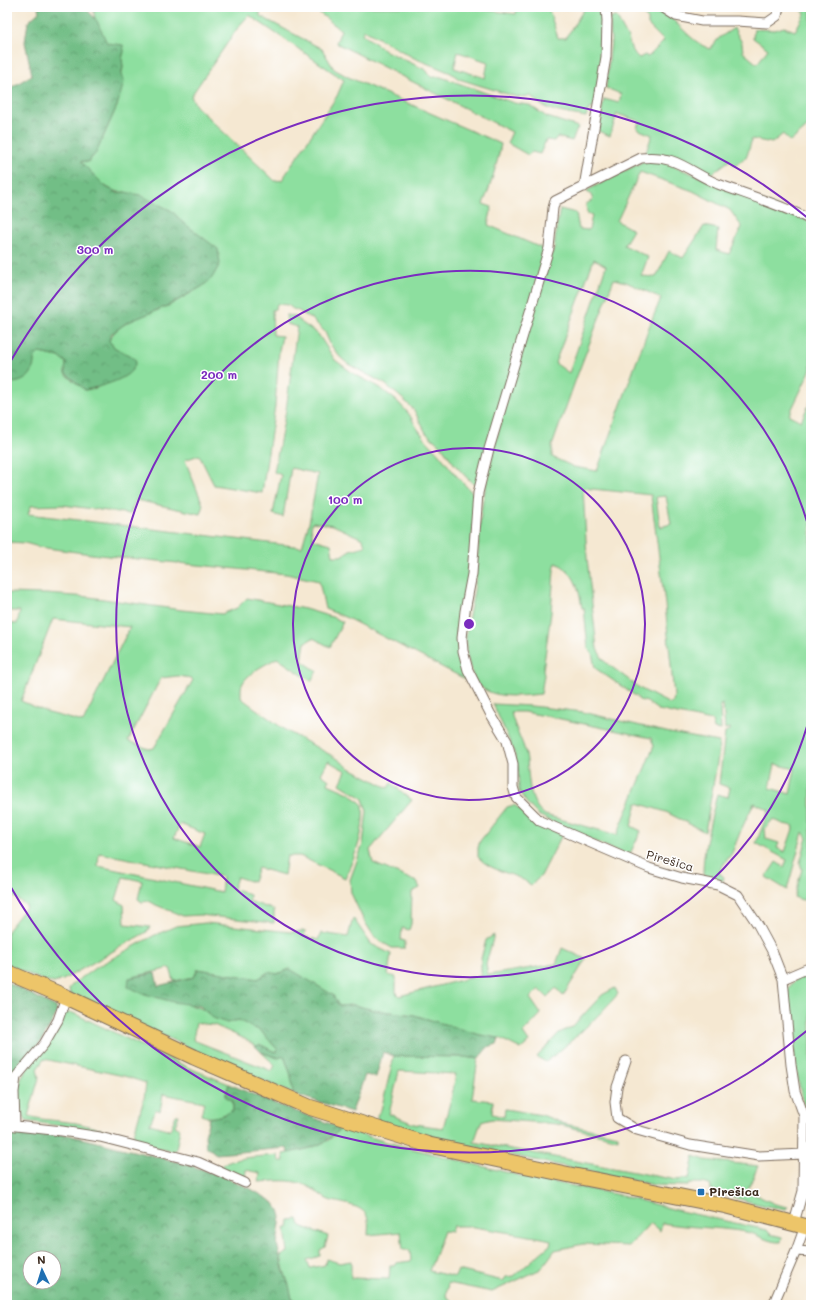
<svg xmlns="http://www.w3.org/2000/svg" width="818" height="1312" font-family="Mali,sans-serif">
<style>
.grass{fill:#8ddf9f;stroke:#64845e;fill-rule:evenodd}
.forest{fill:url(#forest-crowns);stroke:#567452;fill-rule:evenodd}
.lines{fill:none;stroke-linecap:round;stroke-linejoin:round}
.minor-casing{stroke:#7c6c5d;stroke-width:11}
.primary-casing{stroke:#7c6c5d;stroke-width:17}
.minor{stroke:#fff;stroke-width:9}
.primary{stroke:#edc569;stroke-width:15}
.ring{fill:none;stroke:#7b2cbf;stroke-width:2}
.poi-dot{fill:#1f6fb2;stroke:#fff;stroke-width:1.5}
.labels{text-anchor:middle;stroke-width:3;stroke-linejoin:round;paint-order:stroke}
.street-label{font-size:12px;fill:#3b2a1e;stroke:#fff}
.poi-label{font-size:12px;font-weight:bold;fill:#3b2a1e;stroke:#fff;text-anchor:start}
.centre{fill:#7b2cbf;stroke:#fff;stroke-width:2}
.ring-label{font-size:12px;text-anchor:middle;font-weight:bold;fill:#7b2cbf;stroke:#fff;stroke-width:3;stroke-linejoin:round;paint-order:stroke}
</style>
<defs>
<pattern id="forest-crowns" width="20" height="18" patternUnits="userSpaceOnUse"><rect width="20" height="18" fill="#72be86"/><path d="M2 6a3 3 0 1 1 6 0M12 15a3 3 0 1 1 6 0" fill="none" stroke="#5f9b6d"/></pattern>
</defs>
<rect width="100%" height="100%" fill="#fff"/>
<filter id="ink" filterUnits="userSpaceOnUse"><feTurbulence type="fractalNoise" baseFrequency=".025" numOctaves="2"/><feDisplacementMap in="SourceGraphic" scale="8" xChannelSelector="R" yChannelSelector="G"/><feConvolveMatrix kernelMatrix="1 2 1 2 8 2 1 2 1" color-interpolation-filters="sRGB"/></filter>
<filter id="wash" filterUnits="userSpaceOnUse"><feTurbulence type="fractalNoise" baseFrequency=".012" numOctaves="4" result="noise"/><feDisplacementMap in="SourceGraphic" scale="16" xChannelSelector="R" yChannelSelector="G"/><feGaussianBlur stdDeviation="0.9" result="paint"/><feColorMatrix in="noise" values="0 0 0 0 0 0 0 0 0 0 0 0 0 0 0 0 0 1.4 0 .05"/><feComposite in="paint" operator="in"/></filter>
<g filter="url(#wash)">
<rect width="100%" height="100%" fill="#f5e8d2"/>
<path class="grass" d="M100 7H260V16L322 49 334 69 348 77 501 144C497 164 491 185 483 204L492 207 488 225 546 250 478 488 469 480 455 465 442 447 426 433 414 410 404 400 385 384 348 364 340 357 330 344 325 332 312 319 297 310 293 309 288 305 277 304 275 309 272 310 273 335 282 336 279 351 275 406 262 493 214 485 199 455 185 460 203 505 200 514 136 500 130 514 63 505 31 506 28 514 302 547 309 523 318 474 291 468 283 517 273 514 281 475 274 472 286 410 297 327 287 324 286 315 295 316 302 323 318 334 335 360 354 374 379 387 397 401 409 414 417 428 427 441 439 454 455 474 476 497 461 658 467 680 347 618 325 609 319 581 286 574 99 555 39 547 25 543 7 542V382L11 383 33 369 34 358 39 353 59 357 66 362 65 374 85 390 97 388 133 357 115 348 109 341C116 321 152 314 170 305 181 299 192 292 203 286L181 221 172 211 125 192C107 194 94 175 82 163V161L88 162 96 153 117 106 123 67 122 59 124 51 107 44C102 33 93 21 94 9ZM249 15 344 80 337 96 282 180 275 181 196 106 191 96 239 26ZM313 522 333 525 363 539 365 546 350 550 341 556H333L331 544 313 539 311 527Z
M312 7H464L516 14 517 7H548L558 38H566L584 9 583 7H601L604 30V52L595 108 589 109 586 117C567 113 545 113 531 96L517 97 459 79 451 73 414 58 364 30 362 34 386 51 426 70 431 77H441L514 103 529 105 547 117 578 127 572 141 557 137 554 141 546 140 540 154 532 152 528 155 507 143 512 132 336 43 341 30ZM458 52 488 62 485 78 454 68Z
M637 7C641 7 648 6 652 7 675 14 687 41 710 49L719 38 734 28 742 43 743 52 757 64 768 49 753 38 754 29 775 30 784 27 795 31 805 13 798 7H811V129L808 126 790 142 783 134 772 143 752 139 747 156 735 166 730 160 710 175 645 155 652 135 637 129 639 121 617 114 610 136 598 131 604 99 619 103 621 94 606 88 611 41 610 19 616 16 628 38 632 51 639 58 645 55 648 57 664 41 648 25V19L636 8Z
M644 161 662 162 675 167 801 216 811 224V369L789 415 801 421 811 400V872L808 881 809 899 802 900 794 897 802 869 800 863 807 838 803 832 787 890 766 877 776 862 784 867 787 860 756 843 769 810 754 803 741 830 732 853 721 868 719 873 724 877 723 881 707 878 703 874C703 847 711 820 717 794L728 797 730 788 719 784 725 733 730 729 729 728 725 729 723 704 720 705 721 730 714 729 712 721 658 710 647 702 639 700 637 697 595 668 592 653 588 649 584 608H582C579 589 575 571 556 563L554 570 551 613 543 670 544 675 541 694C520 696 487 701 474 679 472 675 472 671 470 667 460 637 471 614 475 584 479 556 478 528 483 500 498 418 527 335 551 255L554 249 557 224 560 209 576 213 579 229 589 230 592 215 587 213 586 204 593 200 591 195 586 191ZM640 172 693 191 730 210 742 227 729 254 716 250 718 229 704 226 683 258 669 251 656 277 641 276 648 257 624 245 633 230 617 221ZM594 259 606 266 569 373 555 363ZM614 279 626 282 661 298 649 327 597 471 574 467 552 457V446L577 376ZM583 488 651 495 665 604 674 696 673 702 670 704 641 689 604 661 597 649 587 558ZM666 496 671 524 660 527 656 497ZM775 764 795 769 790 794 770 788ZM773 819 783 824 794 826 785 852 777 848 779 843 766 839 765 829Z
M7 593 46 594 89 597 182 610 222 614 237 608 247 598 305 609 335 618 343 622 330 647 313 638 305 643 302 661 317 671 311 681 277 658C265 665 244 674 241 688 241 691 241 695 241 698L285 730 338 759 348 767 388 788 391 783 412 800 370 850 373 863 417 882 420 888 412 892 411 924 409 930 402 928 401 940 405 941V948H392L375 938 363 919 351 893 350 880 363 844 367 811 363 799 358 795 340 784 346 771 328 761 321 774 329 780 328 784 351 794 363 805C365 833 356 853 345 878L300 856H287L284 875 258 868 253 882 237 877 233 889 250 895 249 901 274 910V923L200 915 183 916 156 905 149 901 142 902 138 899 142 881 123 877 116 900 124 905 125 924 150 927 148 931 63 980 54 983 44 981 7 964V931L27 906 7 892V623L17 624 20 611H7ZM53 619 130 627 83 722 49 713 21 701ZM178 676 191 678 193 680 154 748 149 749 128 741 161 678ZM180 824 205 834 200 847 174 838ZM99 853 223 877 221 892 98 866Z
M493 704 531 706 583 712 670 733 719 742 718 757 705 832 666 812 637 803 631 826 641 831 629 856 573 832 538 815 526 802 519 791 518 767 513 749ZM511 712H524L556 718 651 738 654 746 617 835 545 815C526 801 530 775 526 754 522 739 514 727 511 712Z
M514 805 540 824 562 835 541 876 531 885C515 872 492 873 478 857V848L480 841 507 807Z
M353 918 371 944 391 954 388 975 396 977V993L399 996 481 975V959L486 940 494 935 486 964 488 975 556 964 562 948 586 959 563 996 556 988 547 997 539 989 530 998 541 1014 523 1033 529 1042 521 1049 499 1038 480 1035 414 1015 374 1010 353 1005 339 1006 290 969 277 974 268 972 258 979 198 969 194 977 174 981 170 968 129 978 193 1006C206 1007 212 1021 227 1022 230 1023 236 1021 239 1020L251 1027 260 1030 278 1050 275 1052 261 1045 255 1046 245 1039 214 1025 196 1023 193 1040 272 1071 275 1065 261 1052 278 1058 284 1056 291 1075 293 1094 70 994 69 989 73 984 95 968 153 936 176 926 206 923 290 932 305 931 304 936 318 940 321 933 348 937Z
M811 971V1112H809L805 1110C794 1071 792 1030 788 990 793 979 801 976 811 971Z
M615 988 618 994C596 1019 572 1041 546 1062L537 1057 559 1033 572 1027 602 995Z
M67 1013H73L189 1068 229 1084 225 1096 233 1101V1110C222 1116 213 1120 201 1115L204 1102 163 1094 160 1111 156 1109 150 1124 170 1130 176 1115H179L175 1126 180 1129 176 1149 174 1152 76 1128 26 1121C22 1111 17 1099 18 1088 20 1074 54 1030 64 1015ZM44 1059 124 1076 146 1083 144 1099 133 1137 76 1123 41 1119 28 1116 39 1078 37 1069Z
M394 1056 464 1057 478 1059 472 1099 493 1101 492 1114 504 1117 505 1109 542 1115 565 1124 618 1135V1139L557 1124 492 1119 481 1122 474 1142 677 1180 689 1178 694 1156 705 1160 758 1166 747 1191 775 1204 788 1207 786 1209C760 1206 736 1198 711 1190L710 1185 701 1183H689L687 1186 654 1185C562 1165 468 1149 378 1121L377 1115 381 1110ZM399 1071 456 1074 452 1095 443 1128 414 1124 389 1114Z
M341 1128 386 1142 521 1176 615 1194 680 1211 767 1230 770 1234 782 1237 781 1242C768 1243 758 1234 746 1232 718 1227 690 1228 662 1223L660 1231 650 1223 629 1246 583 1244 555 1250 541 1269 492 1292 448 1283 446 1296 457 1305H311L292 1299C289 1284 283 1271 281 1256L288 1252 285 1228H288L289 1220 298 1219 300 1225 303 1227 328 1236 325 1247 320 1250V1256L307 1260 310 1268 325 1265 326 1259 340 1263 351 1261V1278L389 1279 390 1266H394L396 1263 411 1261 410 1250H403L401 1232 368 1235C368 1230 369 1225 368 1220 366 1204 340 1204 329 1200 323 1198 317 1191 311 1188 294 1178 277 1181 259 1182L260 1173 246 1170 245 1179 220 1170V1167C233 1156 261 1157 278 1155L279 1161H284L283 1154 311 1148 329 1140ZM453 1226H468L542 1238 551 1240 550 1245 514 1276 506 1277 503 1281 458 1270 455 1277 429 1271 444 1231 451 1232Z"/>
<path class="forest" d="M38 7H85L97 21 107 43 123 45 124 51 122 59 123 67 121 75 124 82 117 106 96 153 87 162 82 161V163L106 187 118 193 125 192 140 195 172 211 181 221 218 249 220 264 212 278 203 286 169 305 126 323 111 334 109 341 115 348 133 357 136 361C135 364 134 368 132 370 124 381 98 387 85 390L65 373 66 362 59 357 39 353 34 358C34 361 34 365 33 368 31 379 17 385 7 382V90L32 75 25 42 28 22 39 12Z
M198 969 258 979 269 972 277 974 290 969 333 995 339 1006 353 1005 374 1010 414 1015 480 1035 499 1038 497 1044 488 1047 478 1059 464 1057 394 1056 383 1052 376 1077 365 1075 352 1112 293 1094 291 1075 284 1056 278 1058 261 1052 255 1046 261 1045 275 1052 278 1050 260 1030 251 1027 239 1020 227 1023 213 1018 200 1006 173 1002 145 994 128 987 129 978 155 973 158 986 194 977Z
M7 982 56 1007 57 1013 41 1042 13 1074 7 1091 10 1112 7 1116Z
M229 1084 268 1101 341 1128C323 1146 313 1148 288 1153L287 1148 216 1154 206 1146 205 1136 209 1118 224 1115 233 1110V1101L225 1096Z
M7 1130 68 1135 186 1164 227 1178 251 1189 273 1202 279 1210 281 1217 277 1244 283 1269 289 1285 292 1299 311 1305H7ZM30 1258H54V1282H30Z"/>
</g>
<g filter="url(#ink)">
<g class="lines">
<defs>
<path id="minor" d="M662 7 676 16 702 21H737L767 23 777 16 779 7
M584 187 606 57 607 21 606 7
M783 979 811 967
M626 1061 617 1087 615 1102 617 1118 637 1130 690 1145 759 1156 804 1154
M7 1125 62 1131 100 1137 198 1162 245 1183
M15 1125 14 1092 16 1077 44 1044 58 1020 66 997
M794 1223 803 1191 804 1116 795 1091 791 1065 783 979 772 951 758 925 738 895 718 885 682 878 649 868 540 821 516 797 513 787V764L507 741 490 713 468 670 463 651 462 638 465 611 472 574 478 493 489 449 549 248 553 208 555 201 641 158C676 154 689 172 718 184 748 195 778 204 807 218L811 221
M796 1251 811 1252
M773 1305 796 1251 805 1226"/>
<path id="primary" d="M7 972 66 997 194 1057 309 1107 429 1145 575 1176 727 1206 811 1228"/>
</defs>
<use href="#minor" class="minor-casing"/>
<use href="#primary" class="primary-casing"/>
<use href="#minor" class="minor"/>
<use href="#primary" class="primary"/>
</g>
</g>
<g class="ring">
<circle cx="469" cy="624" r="176"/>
<path d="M811 712A353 353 0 1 1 811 536"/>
<path d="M809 1029A529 529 0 0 1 9 884M9 364A529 529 0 0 1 809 219"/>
</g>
<rect class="poi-dot" x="697" y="1188" width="8" height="8" rx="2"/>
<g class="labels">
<g class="street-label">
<text transform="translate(670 861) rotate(16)" y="4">Pirešica</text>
</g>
<g class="poi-label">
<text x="709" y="1196">Pirešica</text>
</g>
</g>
<circle cx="469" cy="624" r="6" class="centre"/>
<g class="ring-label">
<text x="95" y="254">300 m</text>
<text x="219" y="379">200 m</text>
<text x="345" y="504">100 m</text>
</g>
<rect width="818" height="1312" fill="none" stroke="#fff" stroke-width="24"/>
<g transform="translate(42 1270) rotate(356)"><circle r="19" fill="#ffffff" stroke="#b1aaa5"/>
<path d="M0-3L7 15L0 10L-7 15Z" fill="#1f6fb2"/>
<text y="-6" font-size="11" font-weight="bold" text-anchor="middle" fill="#3b2a1e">N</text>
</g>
</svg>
